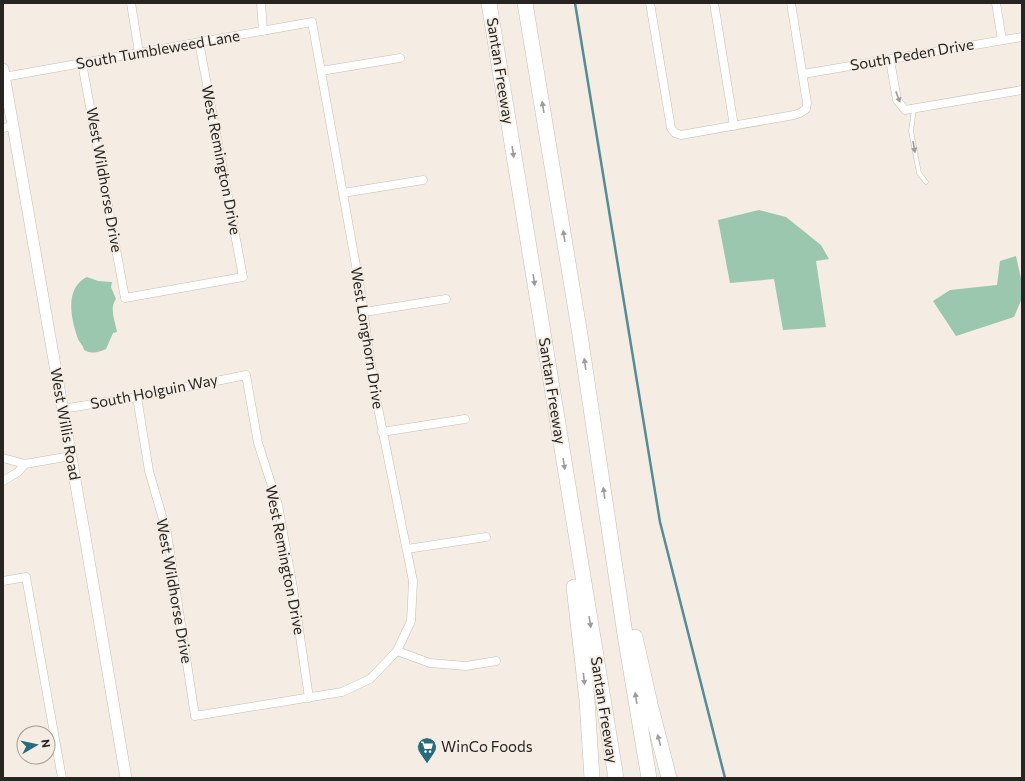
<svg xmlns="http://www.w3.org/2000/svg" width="1025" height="781" font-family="Commissioner,sans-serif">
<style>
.green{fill:#9ac7ae}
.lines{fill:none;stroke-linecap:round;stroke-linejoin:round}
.stream{stroke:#568c97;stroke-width:2.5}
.lane-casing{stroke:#c4bdb4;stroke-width:5}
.street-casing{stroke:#c4bdb4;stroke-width:9}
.secondary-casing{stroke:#c4bdb4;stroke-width:12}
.highway-casing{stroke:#c4bdb4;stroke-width:16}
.lane{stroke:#fff;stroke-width:4}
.street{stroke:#fff;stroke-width:8}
.secondary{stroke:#fff;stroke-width:11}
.highway{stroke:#fff;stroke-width:15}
.oneway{fill:#9e9c9b}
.labels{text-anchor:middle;stroke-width:3.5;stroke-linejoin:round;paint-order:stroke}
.street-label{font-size:15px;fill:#272421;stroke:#f5ede4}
.poi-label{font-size:15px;fill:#272421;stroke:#f5ede4;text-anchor:start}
</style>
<rect width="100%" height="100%" fill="#f5ede4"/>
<path class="green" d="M759 210 786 217 821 245 829 259 816 261 826 327 783 330 774 279 730 283 718 220Z
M1016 256 1022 283V298L1014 317 956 336 933 301 950 290 997 285 1000 261Z
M87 277 98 281 112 282 111 287 116 299C109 308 115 321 117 332L113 333 106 349C97 353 92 354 84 350 83 345 80 343 78 339 71 319 64 288 87 277Z"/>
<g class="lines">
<path class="stream" d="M575 3 660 522 725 778"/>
<defs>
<path id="lane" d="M914 109 911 131 919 173 926 182"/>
<path id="street" d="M131 3 139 53
M261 3 263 31
M650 3 671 128 675 133 681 135 794 115 800 113 806 109 807 103 791 3
M714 3 734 126
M996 3 1002 40
M890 60 897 100 905 110 1022 90
M82 63 125 298 243 277 199 42
M321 71 400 58
M803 74 1022 37
M4 77 312 22 360 288 375 393 413 581 411 621 397 651 370 679 342 692 195 716 167 533 149 471 137 397
M3 128 13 126
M343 193 423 180
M364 312 446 299
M62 409 137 397 246 375 258 443 278 505 293 588 309 698
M382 432 465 419
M3 458 25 464 71 456
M3 481 18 472 25 464
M407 549 486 537
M3 581 26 577 62 778
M397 651 430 663 466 666 496 661"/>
<path id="secondary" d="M3 69 84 531 126 778"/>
<path id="highway" d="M489 3 616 778
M525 3 580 335 626 641 649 778
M574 587 587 700 592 778
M635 637 650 704 669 778"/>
</defs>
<use href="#lane" class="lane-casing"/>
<use href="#street" class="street-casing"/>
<use href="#secondary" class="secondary-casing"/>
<use href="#highway" class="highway-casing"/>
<use href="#lane" class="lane"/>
<use href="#street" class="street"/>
<use href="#secondary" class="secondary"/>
<use href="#highway" class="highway"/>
</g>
<defs><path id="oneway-solid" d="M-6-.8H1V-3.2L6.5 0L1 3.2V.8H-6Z"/></defs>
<g class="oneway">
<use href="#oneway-solid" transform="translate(898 97) rotate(69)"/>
<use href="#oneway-solid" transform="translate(543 107) rotate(-99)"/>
<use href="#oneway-solid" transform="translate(914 147) rotate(80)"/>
<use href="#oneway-solid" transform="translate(513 152) rotate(81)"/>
<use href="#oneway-solid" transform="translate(564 236) rotate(-99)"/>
<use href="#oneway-solid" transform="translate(534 280) rotate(81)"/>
<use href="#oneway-solid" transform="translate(585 364) rotate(-98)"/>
<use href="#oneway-solid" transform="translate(564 464) rotate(81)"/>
<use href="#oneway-solid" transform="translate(604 493) rotate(-98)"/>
<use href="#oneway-solid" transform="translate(590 622) rotate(81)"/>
<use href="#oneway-solid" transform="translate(584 679) rotate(84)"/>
<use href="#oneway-solid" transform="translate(636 698) rotate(-99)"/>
<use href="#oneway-solid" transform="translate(659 740) rotate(-105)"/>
</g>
<defs>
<symbol id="supermarket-pin" viewBox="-11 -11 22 30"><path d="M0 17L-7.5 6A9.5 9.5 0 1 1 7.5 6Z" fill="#286b7d" stroke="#f5ede4"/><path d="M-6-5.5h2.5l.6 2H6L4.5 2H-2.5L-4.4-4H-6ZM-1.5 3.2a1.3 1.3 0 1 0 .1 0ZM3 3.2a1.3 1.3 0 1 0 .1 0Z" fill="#fff"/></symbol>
</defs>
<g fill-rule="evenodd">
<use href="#supermarket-pin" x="416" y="736" width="22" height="30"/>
</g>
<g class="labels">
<g class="street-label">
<text transform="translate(158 50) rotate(-10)" y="5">South Tumbleweed Lane</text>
<text transform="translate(912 55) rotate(-10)" y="5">South Peden Drive</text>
<text transform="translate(500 71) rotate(81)" y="5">Santan Freeway</text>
<text transform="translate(221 160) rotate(79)" y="5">West Remington Drive</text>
<text transform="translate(104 180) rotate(80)" y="5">West Wildhorse Drive</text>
<text transform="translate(367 338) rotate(81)" y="5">West Longhorn Drive</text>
<text transform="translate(552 391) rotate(81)" y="5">Santan Freeway</text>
<text transform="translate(154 392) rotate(-11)" y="5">South Holguin Way</text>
<text transform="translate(65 424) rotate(80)" y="5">West Willis Road</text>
<text transform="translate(285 560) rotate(79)" y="5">West Remington Drive</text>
<text transform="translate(174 591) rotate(80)" y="5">West Wildhorse Drive</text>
<text transform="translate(604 710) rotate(81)" y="5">Santan Freeway</text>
</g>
<g class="poi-label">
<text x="441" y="752">WinCo Foods</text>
</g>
</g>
<rect width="1025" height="781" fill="none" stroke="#272421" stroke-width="8"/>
<g transform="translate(36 745) rotate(81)"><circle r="19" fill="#f5ede4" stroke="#a39d96"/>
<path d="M0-3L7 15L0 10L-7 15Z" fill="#286b7d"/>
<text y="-6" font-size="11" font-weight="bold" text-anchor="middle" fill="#272421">N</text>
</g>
</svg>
